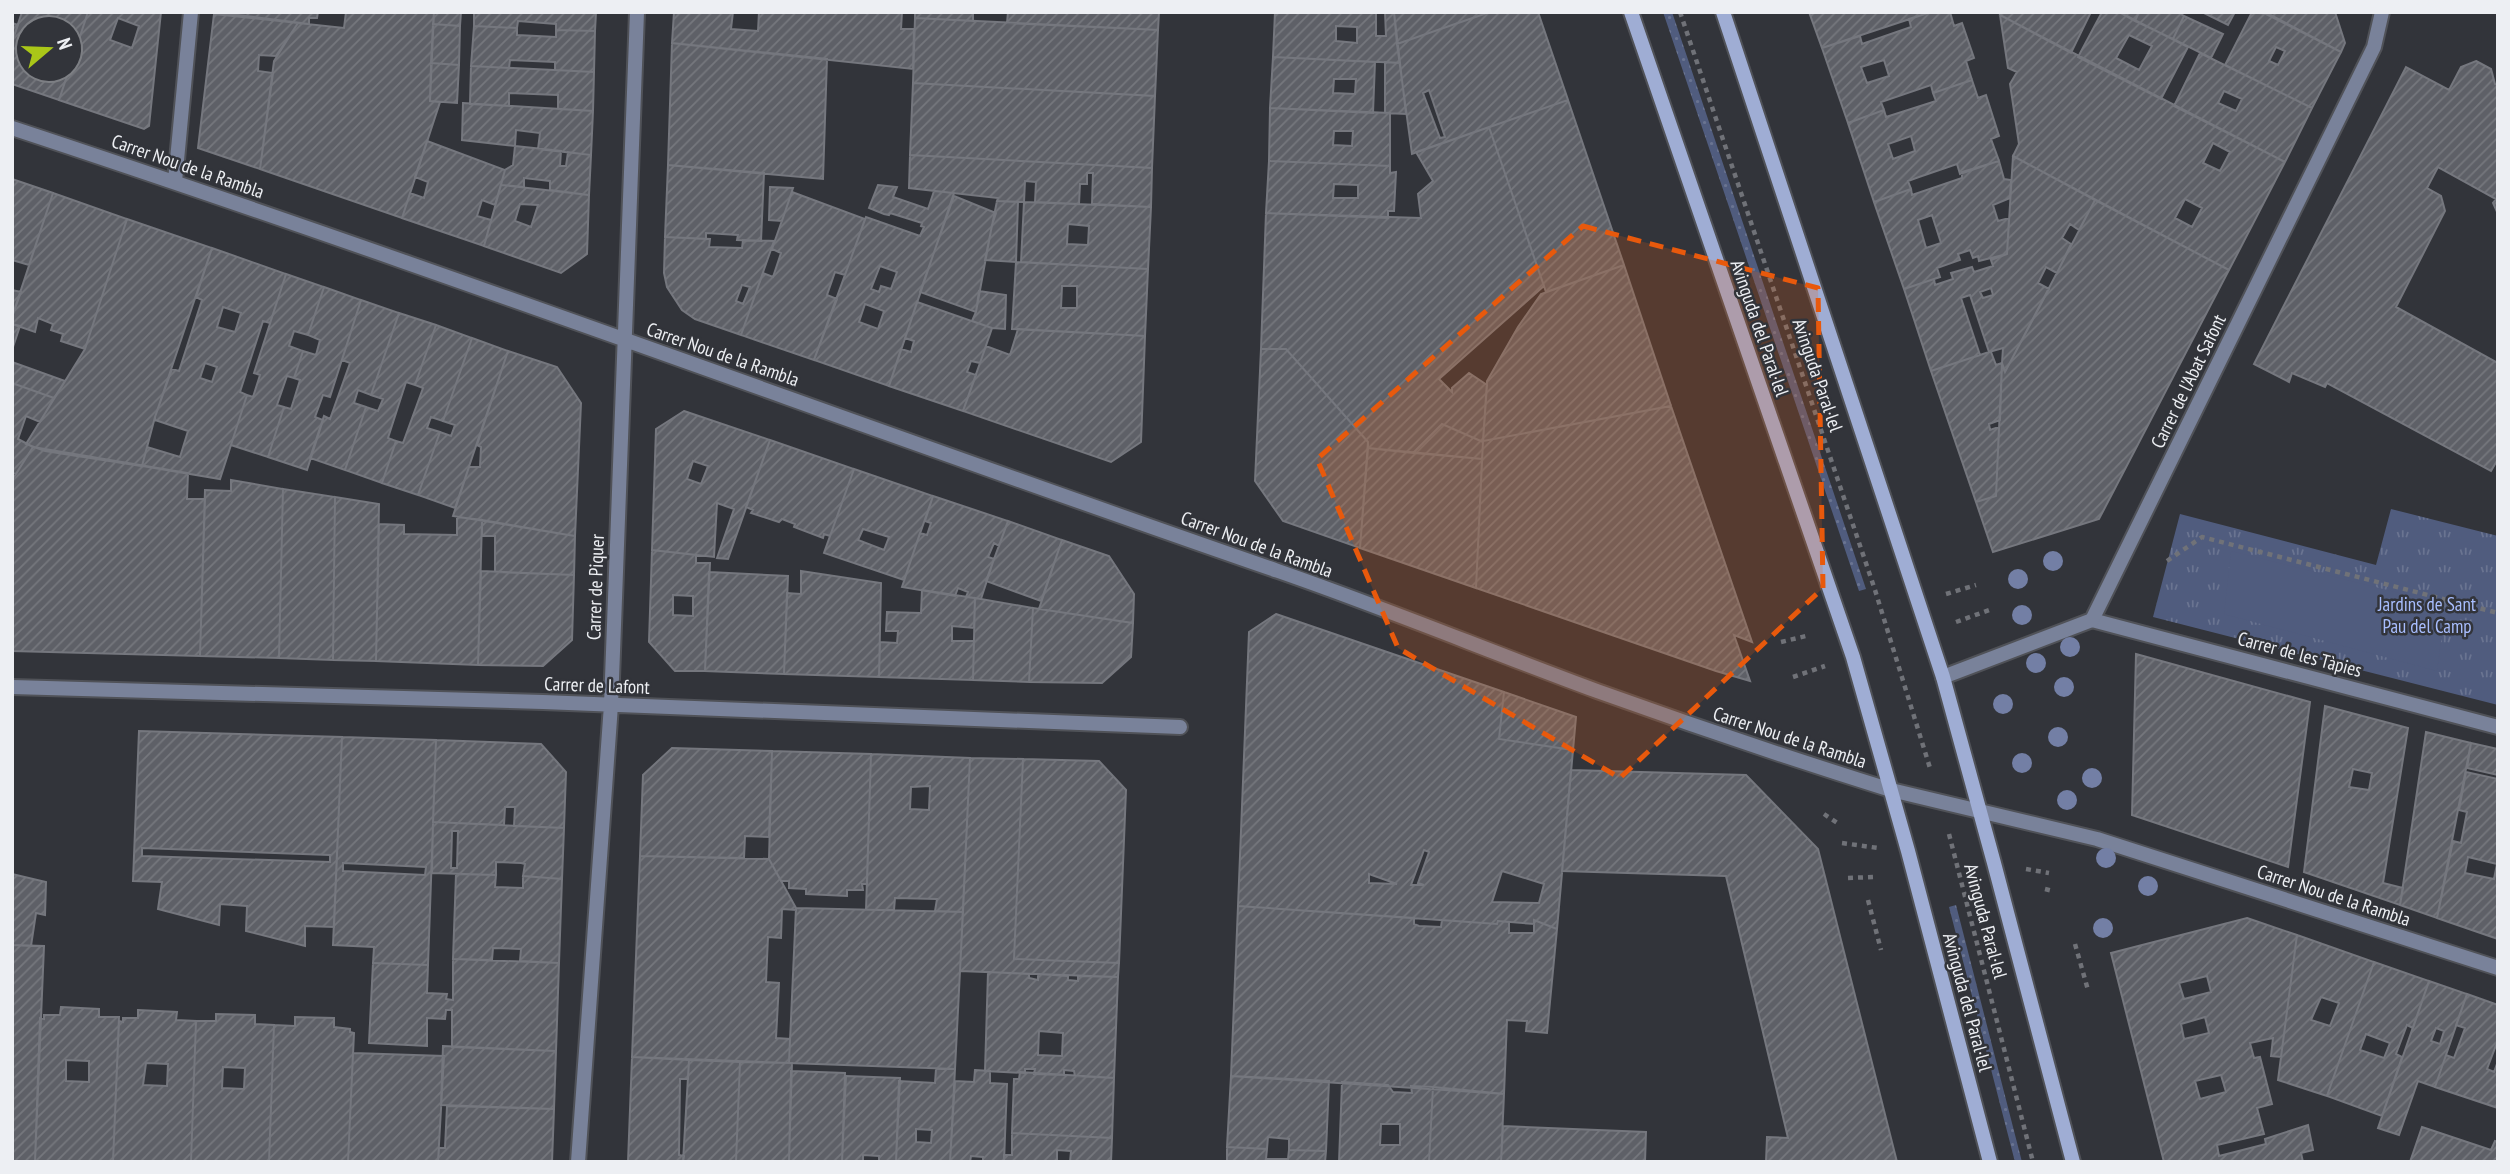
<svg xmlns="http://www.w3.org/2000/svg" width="2510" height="1174" font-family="'PT Sans Narrow',sans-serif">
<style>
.grass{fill:url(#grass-dots)}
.park{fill:url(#park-tufts)}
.garden{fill:#505c7e}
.building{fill:url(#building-hatch);stroke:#75777e;stroke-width:2;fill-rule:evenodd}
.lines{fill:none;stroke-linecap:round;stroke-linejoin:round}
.service-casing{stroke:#505258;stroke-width:18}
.minor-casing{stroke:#505258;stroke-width:18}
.tertiary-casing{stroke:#505258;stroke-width:18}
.secondary-casing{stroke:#505258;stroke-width:18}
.path{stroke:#707278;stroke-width:4.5;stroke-dasharray:5 5;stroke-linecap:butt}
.service{stroke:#79829a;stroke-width:14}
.minor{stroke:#79829a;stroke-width:14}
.tertiary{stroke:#79829a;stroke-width:14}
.secondary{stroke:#9fadd4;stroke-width:14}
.tree{fill:#737fa5}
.marked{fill:#e8590c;fill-opacity:0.2;stroke:#e8590c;stroke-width:5;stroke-dasharray:14 9;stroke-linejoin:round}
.labels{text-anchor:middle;stroke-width:5;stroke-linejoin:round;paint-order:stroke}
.street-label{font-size:19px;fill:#edeff3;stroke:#32343a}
.park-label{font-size:19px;fill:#a8bdfd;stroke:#32343a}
</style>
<defs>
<pattern id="grass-dots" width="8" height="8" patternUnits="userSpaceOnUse" patternTransform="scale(1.75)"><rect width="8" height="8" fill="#505c7e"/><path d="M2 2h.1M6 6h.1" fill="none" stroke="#6a7491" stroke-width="1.8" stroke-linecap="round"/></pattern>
<pattern id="park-tufts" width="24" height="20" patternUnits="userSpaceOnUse" patternTransform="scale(1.75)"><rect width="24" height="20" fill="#505c7e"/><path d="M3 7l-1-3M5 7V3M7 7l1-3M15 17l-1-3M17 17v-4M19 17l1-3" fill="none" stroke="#6a7491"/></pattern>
<pattern id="building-hatch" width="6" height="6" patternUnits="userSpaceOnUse" patternTransform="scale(1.75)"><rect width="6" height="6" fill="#5e6067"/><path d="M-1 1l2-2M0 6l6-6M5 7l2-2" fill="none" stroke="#75777d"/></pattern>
</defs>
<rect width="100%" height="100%" fill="#32343a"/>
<path class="grass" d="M1663 12H1672L1866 589 1859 591Z
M1956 905 2022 1162H2015L1949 907Z"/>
<path class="park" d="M2391 509 2498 536V705L2153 617 2180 514 2376 565Z"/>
<path class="garden" d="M2231 551 2427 600 2445 612 2437 671 2224 614Z"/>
<path class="building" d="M22 12H88L70 67V28H28V70H69L59 100 12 84V42Z
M88 12H161L149 126 144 129 59 100ZM118 18 139 26 132 48 110 40Z
M214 12H318L317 18H309V24Z
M346 12H434L430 101 440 102 402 218 260 169 274 61 298 23 344 28Z
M434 12H461L460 26 433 24Z
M474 12H596L595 31 556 30V24L518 21 517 28 474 26Z
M674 12H733L731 29 758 31 759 12H902L901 29H914L913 69 672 43Z
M915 12H973V21L915 18Z
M1008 12H1159L1158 30 1007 23Z
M1275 12H1376V36H1386L1385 12H1394L1400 63 1273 57ZM1336 26 1357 27V43L1336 41Z
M1394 12H1490L1397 44Z
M1490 12H1538L1568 100 1412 154 1397 44ZM1429 90 1445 137 1440 138 1423 93Z
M1809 12H1931L1822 48Z
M1931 12H1950L1954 26 1962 23 1974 58 1966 61 1972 80 1933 93 1931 85 1881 102 1884 110 1848 123 1822 48 1860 36 1862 44 1911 27 1909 19ZM1884 60 1889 76 1867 83 1861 67Z
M2002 12H2091L2071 53 2000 15Z
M2102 12H2119L2188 47 2161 99 2078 57ZM2129 35 2152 46 2139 70 2116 58Z
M2119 12H2139L2135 21Z
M2139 12H2177L2184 16 2173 39 2135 21Z
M2202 12H2235L2228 25Z
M2252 12 2266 14 2341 52 2312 108 2225 65ZM2276 47 2285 51 2278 65 2269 61Z
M2265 12H2335L2345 43 2341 52Z
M214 14 298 23 276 56 259 55 258 71 273 73 260 169 198 148Z
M2000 15 2285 162 2229 270 2013 156 2019 144 2010 84 2017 72 2008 68ZM2213 143 2230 152 2220 171 2203 163ZM2185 199 2202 208 2192 227 2175 218Z
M2184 16 2223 34 2211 58 2173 39Z
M915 18 1158 30 1155 96 913 83Z
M12 23 18 25 12 42Z
M433 24 460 26 459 65 431 63Z
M474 26 517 28V35L556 37V30L595 31 594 72 555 70V62L510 60 509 68 471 66Z
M672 43 827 59 823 179 668 165Z
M2200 53 2312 108 2285 162 2174 106ZM2224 91 2242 99 2236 111 2218 103Z
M1273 57 1375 62 1373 113 1270 108ZM1334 79H1356L1355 94 1333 93Z
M2476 61 2491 69 2495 84 2498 85V214L2493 203 2496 199 2438 167 2427 188 2441 196 2445 211 2396 307 2498 363V459L2491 471 2327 383 2325 387 2292 373 2289 382 2254 364 2406 67 2449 90 2461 67Z
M1385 62 1400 63 1406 114 1385 113Z
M431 63 459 65 457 103 430 101Z
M471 66 594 72 593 111 558 109V95L509 93V106L470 104Z
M1972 80 1978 98 1986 95 1999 136 1991 139 1999 161 1960 174 1957 164 1919 177 1908 181 1911 189 1874 202 1848 123 1884 110 1886 117 1936 101 1933 93ZM1911 136 1915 151 1893 159 1888 144Z
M913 83 1155 96 1152 168 910 155Z
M1568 100 1624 265 1546 292 1489 127Z
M463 103 593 111 591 155 538 149 540 133 516 130 515 146 462 140Z
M1270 108 1390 113V166L1269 161ZM1334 131H1353L1352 146 1333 145Z
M1489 127 1544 286 1439 379 1452 392V388L1469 373 1487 385 1483 442 1442 424 1413 453 1368 448V442L1286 349H1261L1266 213 1421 218 1418 194 1433 181 1416 152Z
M427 141 505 170 495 205 482 200 477 216 491 220 484 246 402 218 410 193 424 198 428 182 415 177Z
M515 146 561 151 560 166H566L568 152 591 155 589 195 550 190V181L524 178V187L501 185 505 170 513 165Z
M910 155 1152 168 1151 207 1092 204 1093 173H1087V184H1080L1079 204 1035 202 1036 182 1025 181 1024 202 997 201 998 198 909 188Z
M2013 156 2095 200 2079 230 2070 224 2062 238 2071 244 2057 273 2046 267 2038 283 2049 289 2005 372 2002 363 2003 348 1989 352 1970 295 1961 298 1980 355 1931 371 1904 289 1934 279 1935 285 1953 279 1951 273 1972 267 1974 272 1993 266 1991 260 2007 254ZM1991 288 1993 295 1983 298 1980 292Z
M1269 161 1390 166V173L1396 172 1394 211H1388V218L1266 213ZM1334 184 1358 185V198H1333Z
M1999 161 2004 179 2011 180 2010 198 1993 205 1998 221 2009 218 2007 254 1979 261 1978 256 1973 258 1970 250 1958 254 1960 260 1937 268 1940 277 1904 289 1874 202 1911 189 1912 195 1962 178V172ZM1932 215 1941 243 1926 248 1918 220Z
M668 165 764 173 761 241 737 240 738 235 706 233V239L665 237Z
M12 179 53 193 29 265 12 260Z
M501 185 589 195 587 254 561 273 484 246ZM520 204 538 205 531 227 515 221Z
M878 185 897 187 893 197 928 209 934 191 954 193 889 386 814 360 866 217 920 236 924 227 921 226 922 223 890 213 889 215 884 214 869 208ZM880 266 897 272 891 289 881 286 879 292 871 289ZM865 304 884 311 878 329 859 322Z
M770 187 793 188 782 221 769 220Z
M792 192 865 219 845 275 835 272 827 295 837 299 814 360 741 335 763 273 773 277 781 253 772 249Z
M53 193 127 219 85 349 61 341 63 334 51 330 53 324 38 318 35 332 12 324V317Z
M954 196 996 213 992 225 976 312 920 292Z
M2095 200 2229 270 2099 519 1993 552 1976 502 1996 496 2002 363 2005 372Z
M997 201 1018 202 1016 262 985 260Z
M1024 202 1151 207 1148 269 1021 262ZM1068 224 1089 226 1088 245 1067 244Z
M127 219 212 248 155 417 142 466 45 451 26 444 85 349Z
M665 237 710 239 709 247 742 248 743 240 774 241 741 335 695 319 682 310 667 287 664 273ZM742 285 750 287 743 304 736 301Z
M212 248 286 274 270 323 263 321 240 392 247 395 220 479 142 466 147 447 180 457 188 431 155 420V417L172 369 179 371 202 300 196 297ZM223 307 241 313 235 332 217 327ZM205 363 217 367 212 382 200 378Z
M1016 262 1148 269 1145 336 1012 329ZM1062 286H1077V308H1061Z
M1624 265 1671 406 1483 441 1487 381 1518 327 1541 294Z
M286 274 324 287 308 335 294 331 289 346 303 351 294 378 287 376 277 405 284 407 268 457 231 445 247 395 253 397 260 375 254 373Z
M324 287 361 300 330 397 323 395 315 417 323 420 307 470 268 457 284 407 291 409 300 380 294 378 303 351 316 355 320 340 308 335Z
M12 290 21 292 12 317Z
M979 291 1006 295 1005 329 992 328 972 321 976 312Z
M361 300 399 313 371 395 358 390 354 403 366 407 345 470 310 458 324 416 330 419 350 363 342 360Z
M917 302 992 328 980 363 971 361 967 372 976 375 963 411 889 386 901 349 911 352 914 341 905 338Z
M399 313 436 325 415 385 406 382 388 438 396 441 382 483 345 470 366 407 378 411 383 399 371 395Z
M12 324 20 326 12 350Z
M436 325 472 338 443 421 431 417 427 428 440 432 418 495 382 483 396 441 403 443 423 388 415 385Z
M1018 329 1145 336 1141 442 1111 462 963 411 986 346 1010 355Z
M472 338 508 351 455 508 418 495 440 432 451 436 455 425 443 421Z
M1261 349H1286L1368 442 1360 548 1283 521 1255 481Z
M508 351 557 367 581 403 575 536 453 516 469 467H480L481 447 477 445Z
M1989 352H1991L1996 365 2002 363 2000 420 1989 424 1990 430 1999 427 1996 496 1976 502 1931 371Z
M12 362 65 381 54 398 12 383Z
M12 383 54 398 40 422 26 416 18 439 33 447 16 474 12 473Z
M1671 406 1752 642 1734 635 1750 681 1716 671 1476 588 1483 441Z
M684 411 770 440 728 559 717 558 734 509 717 503 714 557 652 550 656 429ZM693 461 708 466 701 484 687 479Z
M1442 424 1483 442 1482 459 1413 453Z
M770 440 854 469 830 536 824 534 823 538 794 527 795 524 782 519 779 522 751 513 753 510 746 507Z
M33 447 188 473 187 499H205L200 656 12 651V480Z
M1368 448 1482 459 1476 588 1360 548Z
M854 469 933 496 904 580 824 553ZM863 529 889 537 884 550 858 540Z
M231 480 283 489 279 658 200 656 205 490 231 491Z
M283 489 335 497 333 660 279 658Z
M933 496 1008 521 999 546 994 543 988 557 994 559 981 599 966 597 968 592 958 588 955 596 902 587 920 533 927 535 931 523 925 521Z
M335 497 379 504 376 661 333 660Z
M457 517 482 520 478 665 376 661 379 524 404 525V534L457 535Z
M482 520 575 536 574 575 495 572V536H482Z
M1008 521 1062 540 1041 601 986 581Z
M1062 540 1109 556 1134 594 1133 623 1039 609Z
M652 550 696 555V563H710L705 671H675L649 642ZM673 595 693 596V616L673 615Z
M481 571 574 575 572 640 543 666 478 665Z
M801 571 881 583 879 677 784 674 787 593 801 594Z
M709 572 788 576 784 674 705 671Z
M922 590 975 598 974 628 952 626V641H974L973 680 879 677 880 642 897 643 898 631H886L887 612 921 613Z
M975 598 1033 608 1029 682 973 680Z
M1033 608 1133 623 1131 657 1102 683 1029 682Z
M1276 614 1504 692 1499 739 1573 750 1557 929 1534 920V924L1498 921 1497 924 1238 906 1249 632ZM1424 850 1429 852 1418 883 1424 885H1411ZM1502 871 1544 884 1539 903 1492 902ZM1369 874 1397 884 1369 883Z
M2136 654 2310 702 2288 867 2132 815Z
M1504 692 1576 717 1573 750 1499 739Z
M2325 706 2408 728 2383 883 2403 888 2400 905 2304 872ZM2353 769 2372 773 2369 790 2349 787Z
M139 731 342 737 334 927 305 926V946L246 931 247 906 220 904 219 925 158 909 162 882 133 881ZM142 848 330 855V862L142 856Z
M2426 732 2471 743 2437 918 2400 905Z
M342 737 436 740 428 965 373 963 374 947 333 945ZM343 863 426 867 425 875 343 871Z
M436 740 541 744 566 772 564 828 514 826 515 807H505L504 825 433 822Z
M2471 743 2498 749V775L2467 768Z
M672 748 772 751 769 837 745 836 744 858 640 856 643 775Z
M772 751 871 754 867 884H862L863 890H847V896L806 894V889L789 888V881H781L769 859Z
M871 754 970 758 963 912 935 911 937 899 895 898 894 910H866ZM930 786 929 810 910 809 911 787Z
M970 758 1023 759 1014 959 1119 963 1118 977 960 971Z
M1023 759 1099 761 1126 790 1119 963 1014 959Z
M1571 770 1746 775 1818 849 1897 1162H1766L1767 1137 1788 1138 1726 876 1562 871Z
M2466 772 2498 779V939L2437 918 2453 841 2461 843 2467 812 2459 810ZM2468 857 2497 864 2494 879 2465 873Z
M433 822 564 828 562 879 523 876 525 864 521 863 496 862V875L432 873ZM452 831H458L457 868H451Z
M640 856 769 859 796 908V910L782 909 781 938 768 937 766 982 779 983 776 1038 790 1039 789 1063 632 1057Z
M12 874 46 882 45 915 36 913 31 946 12 945Z
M456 874 496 875 495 887 523 888V876L562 879 559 963 520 961 521 949 493 948 492 960 453 959Z
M1238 906 1414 918V924L1419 926 1441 927 1442 920 1497 924 1498 921 1509 922V933H1534V920L1557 929 1547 1033 1526 1031 1527 1021 1507 1020 1504 1094 1231 1076Z
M796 908 963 912 955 1069 789 1063Z
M2247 918 2297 935 2281 1057 2271 1056 2273 1038 2250 1043 2254 1058 2260 1057 2272 1104 2257 1108 2264 1134 2217 1145 2219 1156 2266 1144 2265 1139 2308 1125 2313 1150 2301 1153 2303 1162H2164L2111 953ZM2207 976 2211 992 2184 999 2179 983ZM2205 1017 2209 1033 2184 1039 2181 1024ZM2221 1075 2226 1092 2200 1099 2195 1081Z
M2297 935 2374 962 2327 1096 2278 1080ZM2321 997 2339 1003 2330 1026 2311 1020Z
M12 945 44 946 35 1162H12Z
M453 959 559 963 556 1051 452 1047V1010H446L445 1019 427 1018V1046L369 1043 373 963 428 965 427 993 447 994 446 999 453 1000Z
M2374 962 2429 981 2413 1028 2407 1025 2396 1054 2402 1057 2382 1116 2327 1096ZM2366 1034 2390 1043 2384 1058 2360 1050Z
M988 972 1029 974V978L1038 980V974L1068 976V980L1078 981V976L1118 977 1114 1078 1075 1076 1074 1071 1064 1070V1075L1034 1074 1035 1069H1025V1073L985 1071ZM1039 1031 1063 1033 1062 1056 1038 1055Z
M2429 981 2467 994 2435 1087 2418 1081 2399 1135 2378 1128ZM2436 1028 2444 1031 2440 1044 2431 1041Z
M2467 994 2498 1005V1040L2487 1069 2494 1072 2498 1061V1108L2435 1087 2446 1055 2454 1058 2465 1028 2456 1025Z
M61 1007 99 1009V1017H119L113 1162H35L40 1018 44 1019V1015H60ZM66 1060 89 1061V1082L66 1081Z
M138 1010 177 1012 176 1020 196 1021 191 1162H113L119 1021 123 1022V1018H138ZM146 1063 168 1064 167 1086 143 1085Z
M216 1014 255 1015V1024L274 1025 269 1162H191L196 1021H216ZM223 1067 245 1068 244 1089 222 1088Z
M295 1017 334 1018V1027L350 1029V1032L354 1033 348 1162H269L274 1025 295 1026Z
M443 1046 556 1051 554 1109 441 1105Z
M353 1053 444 1056 438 1162H348Z
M632 1057 689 1060 688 1079H680L679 1155 684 1156 683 1162H628Z
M689 1060 740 1062 736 1162H683Z
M740 1062 792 1063 789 1162H736Z
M936 1069H955L950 1162H896L899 1081 935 1083ZM916 1129 932 1130 931 1143 916 1142Z
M975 1070 990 1071V1083L1007 1084 1004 1162H983V1157L971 1156 970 1162H950L955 1081 974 1082Z
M791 1071 845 1073 842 1162H789Z
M1020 1072 1114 1078 1112 1138 1012 1133 1014 1079H1019Z
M846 1076 900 1078 896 1162H879V1156L863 1155V1162H842Z
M1231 1076 1329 1081 1326 1151 1289 1150V1139L1268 1137 1267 1149 1227 1147Z
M1342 1082 1388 1085 1393 1092 1412 1093 1411 1086 1433 1087 1429 1162H1339ZM1381 1124H1400V1145H1380Z
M1433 1087 1504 1094 1501 1162H1429Z
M447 1106 554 1109 552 1162H438L439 1148H445Z
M1503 1126 1646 1132 1645 1162H1501Z
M2422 1127 2491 1150 2495 1141 2498 1142V1162H2410Z
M1012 1133 1112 1138 1111 1162H1070L1071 1151 1057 1150V1162H1004V1155H1012Z
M1227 1147 1267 1149 1266 1159H1288L1289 1150 1326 1151 1325 1162H1227Z"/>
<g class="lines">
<defs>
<path id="service" d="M2092 620 2498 727"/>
<path id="minor" d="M12 128C437 268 856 425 1278 571 1385 608 1491 652 1597 691 1694 726 1792 759 1891 790
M175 181 191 12
M1943 677 2092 620 2374 47 2382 12
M12 687 543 702 1180 727
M578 1162 611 705 637 12"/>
<path id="tertiary" d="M1891 790 2097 839 2498 968"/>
<path id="secondary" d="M1631 12 1853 657 1908 851 1990 1162
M1723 12 1943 677 1994 863 2073 1162"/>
</defs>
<use href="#service" class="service-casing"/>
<use href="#minor" class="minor-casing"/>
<use href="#tertiary" class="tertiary-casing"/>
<use href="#secondary" class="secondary-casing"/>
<path class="path" d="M1680 12 1875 590 1930 768
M2167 561 2202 537 2498 613
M1946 594 1976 585
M1956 622 1992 609
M1781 642 1806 636
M1793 677 1825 666
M1824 814 1839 824
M1949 834 2033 1162
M1842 843 1878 848
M2026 869 2049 873
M1848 878 1874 877
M2045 889 2053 891
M1868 900 1881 950
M2075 944 2088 990"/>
<use href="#service" class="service"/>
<use href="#minor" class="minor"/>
<use href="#tertiary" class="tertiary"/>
<use href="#secondary" class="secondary"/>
</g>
<g class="tree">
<circle cx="2053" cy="561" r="10"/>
<circle cx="2018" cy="579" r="10"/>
<circle cx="2022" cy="615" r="10"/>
<circle cx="2070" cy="647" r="10"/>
<circle cx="2036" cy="663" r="10"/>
<circle cx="2064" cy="687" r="10"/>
<circle cx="2003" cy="704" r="10"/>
<circle cx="2058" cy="737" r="10"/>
<circle cx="2022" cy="763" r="10"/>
<circle cx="2092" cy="778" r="10"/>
<circle cx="2067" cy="800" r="10"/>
<circle cx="2106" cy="858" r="10"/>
<circle cx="2148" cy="886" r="10"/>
<circle cx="2103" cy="928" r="10"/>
</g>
<path class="marked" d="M1583 226 1818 288 1823 588 1620 778 1398 648 1317 459Z"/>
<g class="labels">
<g class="street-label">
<text transform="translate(188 166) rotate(19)" y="7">Carrer Nou de la Rambla</text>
<text transform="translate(1760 328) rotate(71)" y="7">Avinguda del Paral·lel</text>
<text transform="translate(723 354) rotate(19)" y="7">Carrer Nou de la Rambla</text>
<text transform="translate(1818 375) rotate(71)" y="7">Avinguda Paral·lel</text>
<text transform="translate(2188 381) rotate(-64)" y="7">Carrer de l'Abat Safont</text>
<text transform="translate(1257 544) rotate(20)" y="7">Carrer Nou de la Rambla</text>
<text transform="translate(595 587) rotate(-88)" y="7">Carrer de Piquer</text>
<text transform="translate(2300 654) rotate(15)" y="7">Carrer de les Tàpies</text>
<text transform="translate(597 685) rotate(2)" y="7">Carrer de Lafont</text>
<text transform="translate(1790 737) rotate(18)" y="7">Carrer Nou de la Rambla</text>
<text transform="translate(2334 895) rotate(18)" y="7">Carrer Nou de la Rambla</text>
<text transform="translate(1986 921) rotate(75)" y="7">Avinguda Paral·lel</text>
<text transform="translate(1968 1002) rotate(75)" y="7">Avinguda del Paral·lel</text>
</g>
<g class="park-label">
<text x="2427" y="611">Jardins de Sant<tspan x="2427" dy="22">Pau del Camp</tspan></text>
</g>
</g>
<rect width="2510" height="1174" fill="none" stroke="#edeff3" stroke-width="28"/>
<g transform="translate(49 49) rotate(71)"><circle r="33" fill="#32343a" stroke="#7d7f84" stroke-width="2"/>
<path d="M0-5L12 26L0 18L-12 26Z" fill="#aac718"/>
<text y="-10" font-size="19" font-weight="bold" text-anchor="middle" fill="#edeff3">N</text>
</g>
</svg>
